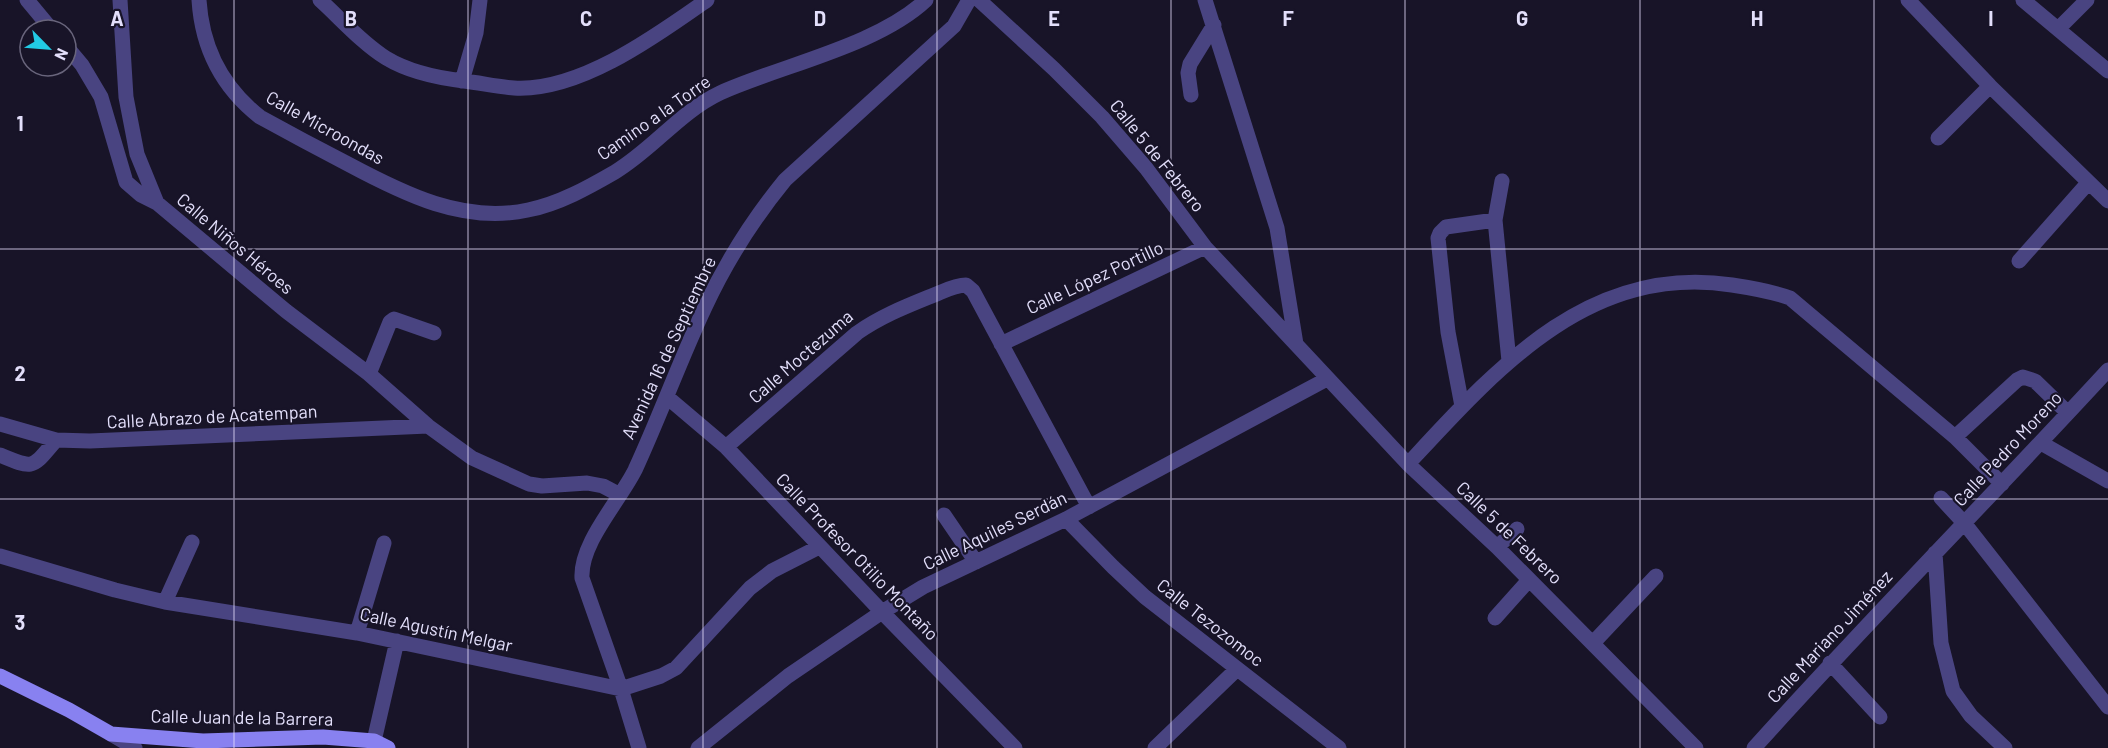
<svg xmlns="http://www.w3.org/2000/svg" width="2108" height="748" font-family="Barlow,sans-serif">
<style>
.lines{fill:none;stroke-linecap:round;stroke-linejoin:round}
.street{stroke:#494481;stroke-width:15}
.secondary{stroke:#8881f0;stroke-width:15}
.grid{fill:none;stroke:#e3dffb;stroke-width:1.5;stroke-opacity:0.55}
.labels{text-anchor:middle;stroke-width:4.5;stroke-linejoin:round;paint-order:stroke}
.street-label{font-size:18px;fill:#e3dffb;stroke:#181428}
.grid-label{font-size:20px;text-anchor:middle;font-weight:bold;fill:#e3dffb;stroke:#181428;stroke-width:4.5;stroke-linejoin:round;paint-order:stroke}
</style>
<rect width="100%" height="100%" fill="#181428"/>
<g class="lines">
<path class="street" d="M27 0 52 30
M120 0 126 97 137 154 157 203 286 311 369 374 428 426 472 458 529 484 542 486 587 483 603 486 620 495
M199 0C202 48 223 88 260 117 289 133 319 149 348 164 404 194 464 224 528 210 559 204 589 187 615 172 653 149 680 112 720 93 782 65 877 46 926 0
M320 0C341 19 362 43 386 58 409 72 438 78 464 81 481 83 498 87 514 88 579 92 656 36 707 0
M979 0 1054 69 1102 117 1146 168 1205 247 1408 464 1497 547 1696 748
M1205 0 1277 228 1296 344
M1908 0 1990 86 2108 201
M2023 0 2108 71
M2059 28 2087 0
M66 46 82 65 101 97 126 182 141 195 157 203
M462 81 476 33 480 0
M1191 95 1188 73 1190 64 1214 25
M1938 138 1990 86
M1502 181 1495 220 1509 361
M2019 261 2088 183
M1001 344 1205 247
M369 374 390 322 394 319 434 333
M667 397 726 447 882 612 1015 748
M1462 406 1448 332 1438 238 1440 233 1446 227 1495 220
M0 424 56 440 90 441 428 426
M1955 437 2017 380 2023 377 2035 381 2068 413
M2041 443 2108 481
M726 447 857 333C881 316 907 306 934 295 944 291 955 285 966 285L973 291 1089 507
M0 455C35 470 32 468 56 440
M1408 464C1496 369 1589 263 1732 285 1752 288 1771 291 1790 298L1955 437 2002 484
M1941 498 1965 524 2108 707
M944 515 976 562
M1066 519 1113 567 1145 597 1339 748
M1497 547 1517 529
M1935 553 1941 643 1953 691 1971 716 2005 748
M0 556 115 590 165 602 357 633 621 689 661 676 676 668 750 588 772 571 819 547
M165 602 192 542
M1495 618 1529 580
M357 633 384 543
M1593 643 1656 576
M1830 663 1880 717
M111 734 135 748
M374 741 397 641
M639 748 621 689 582 578C580 543 619 502 635 470 660 416 680 360 705 307 726 262 754 218 785 180L954 26 969 0
M698 748 788 676 882 612 923 587 1066 519 1327 379
M1155 748 1236 670
M1754 748C1869 620 1991 497 2108 370"/>
<path class="secondary" d="M0 676 69 710 111 734 203 741 323 737 374 741 388 748"/>
</g>
<path class="grid" d="M234 0V748M468 0V748M703 0V748M937 0V748M1171 0V748M1405 0V748M1640 0V748M1874 0V748M0 249H2108M0 499H2108"/>
<g class="labels">
<g class="street-label">
<text transform="translate(654 118) rotate(-35)" y="6">Camino a la Torre</text>
<text transform="translate(325 128) rotate(29)" y="6">Calle Microondas</text>
<text transform="translate(1157 156) rotate(51)" y="6">Calle 5 de Febrero</text>
<text transform="translate(235 244) rotate(40)" y="6">Calle Niños Héroes</text>
<text transform="translate(1095 278) rotate(-25)" y="6">Calle López Portillo</text>
<text transform="translate(669 348) rotate(-65)" y="6">Avenida 16 de Septiembre</text>
<text transform="translate(801 357) rotate(-41)" y="6">Calle Moctezuma</text>
<text transform="translate(212 417) rotate(-3)" y="6">Calle Abrazo de Acatempan</text>
<text transform="translate(2008 449) rotate(-47)" y="6">Calle Pedro Moreno</text>
<text transform="translate(995 531) rotate(-26)" y="6">Calle Aquiles Serdán</text>
<text transform="translate(1509 533) rotate(44)" y="6">Calle 5 de Febrero</text>
<text transform="translate(857 557) rotate(46)" y="6">Calle Profesor Otilio Montaño</text>
<text transform="translate(1210 623) rotate(38)" y="6">Calle Tezozomoc</text>
<text transform="translate(436 630) rotate(12)" y="6">Calle Agustín Melgar</text>
<text transform="translate(1830 637) rotate(-47)" y="6">Calle Mariano Jiménez</text>
<text transform="translate(242 718) rotate(1)" y="6">Calle Juan de la Barrera</text>
</g>
</g>
<g class="grid-label">
<text x="117" y="26">A</text>
<text x="351" y="26">B</text>
<text x="586" y="26">C</text>
<text x="820" y="26">D</text>
<text x="1054" y="26">E</text>
<text x="1288" y="26">F</text>
<text x="1522" y="26">G</text>
<text x="1757" y="26">H</text>
<text x="1991" y="26">I</text>
<text x="20" y="131">1</text>
<text x="20" y="381">2</text>
<text x="20" y="630">3</text>
</g>
<g transform="translate(48 48) rotate(115)"><circle r="28" fill="#181428" stroke="#69657c" stroke-width="1.5"/>
<path d="M0-4.5L10 22L0 15L-10 22Z" fill="#22cae4"/>
<text y="-9" font-size="16" font-weight="bold" text-anchor="middle" fill="#e3dffb">N</text>
</g>
</svg>
